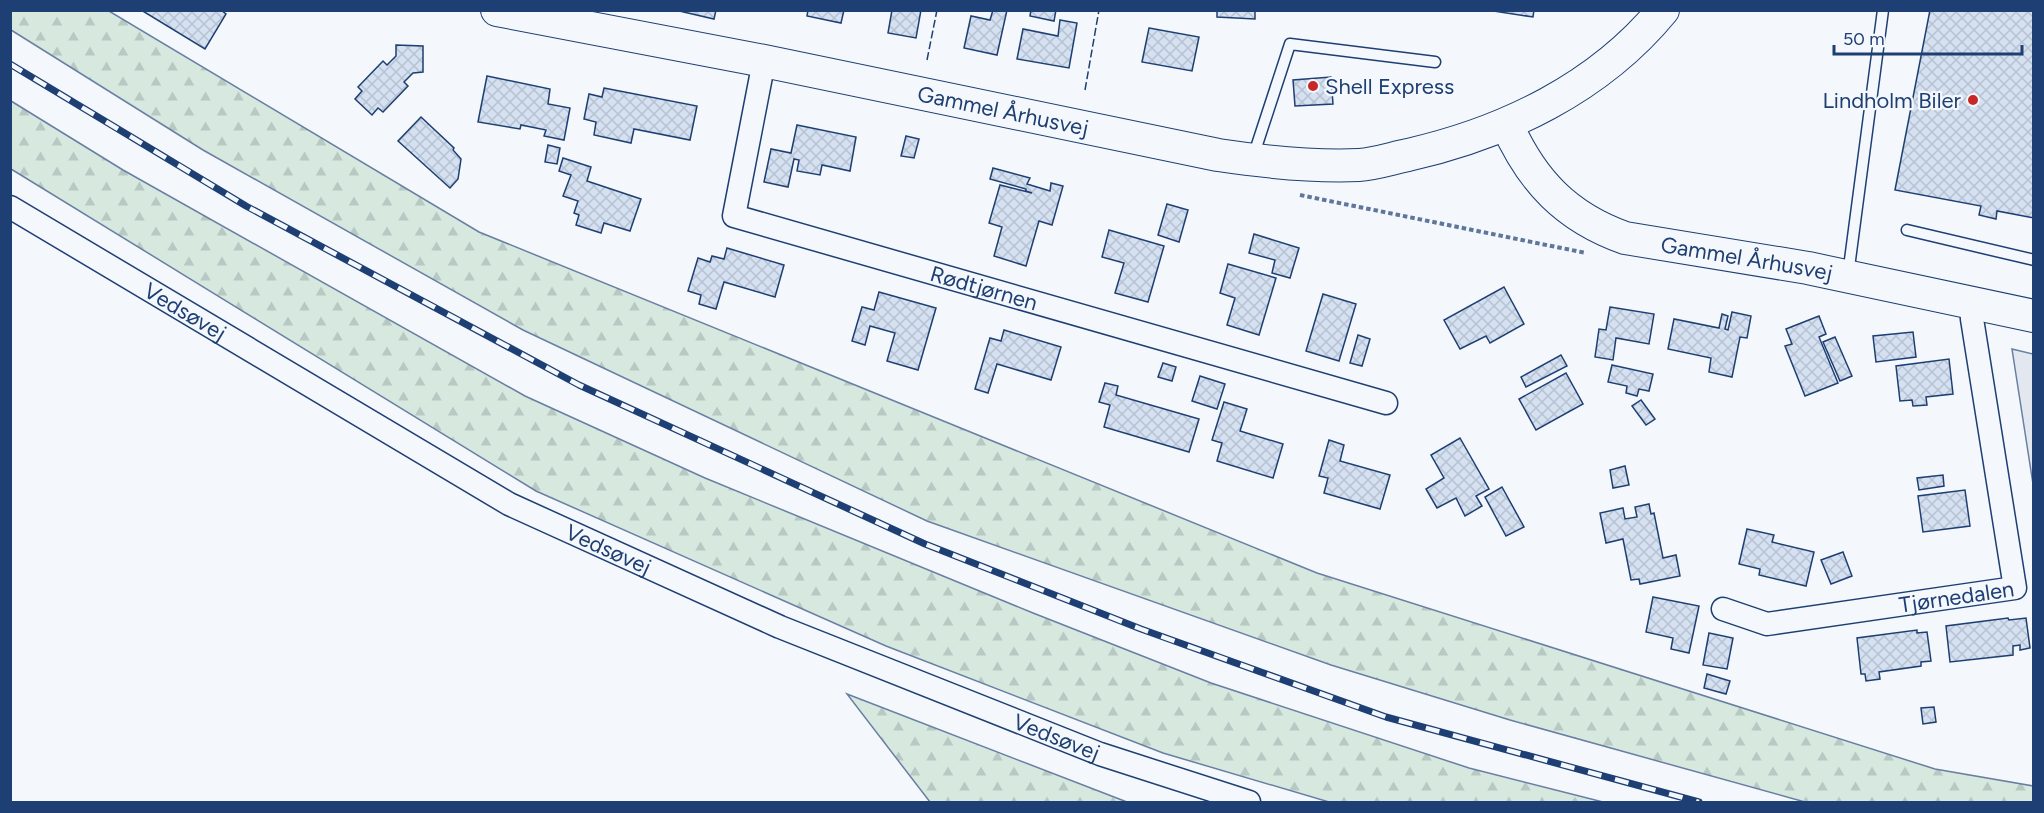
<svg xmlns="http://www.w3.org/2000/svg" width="2044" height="813" viewBox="0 0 2044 813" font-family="Figtree,sans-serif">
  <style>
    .forest { fill: url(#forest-firs); stroke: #687fa3; stroke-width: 1.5 }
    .parking { fill: #e3e8f0; stroke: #687fa3; stroke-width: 1.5 }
    .building { fill: url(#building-cross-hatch); stroke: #1d3f73; stroke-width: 1.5 }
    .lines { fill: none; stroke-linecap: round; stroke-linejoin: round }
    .lane-casing { stroke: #1d3f73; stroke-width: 13 }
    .street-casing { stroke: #1d3f73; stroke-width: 25 }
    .secondary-casing { stroke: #1d3f73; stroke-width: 34 }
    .path { stroke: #5e769c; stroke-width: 4; stroke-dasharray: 4.5 3; stroke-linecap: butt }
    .lane { stroke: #f4f7fb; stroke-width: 10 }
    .street { stroke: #f4f7fb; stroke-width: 22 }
    .secondary { stroke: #f4f7fb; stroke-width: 32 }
    .rail-casing { stroke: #1d3f73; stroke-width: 7 }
    .rail { stroke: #f4f7fb; stroke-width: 4.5; stroke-dasharray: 14; stroke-linecap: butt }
    .fence { stroke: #1d3f73; stroke-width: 1.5; stroke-dasharray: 8 3; stroke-linecap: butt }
    .poi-dot { fill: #c62828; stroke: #f4f7fb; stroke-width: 2 }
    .labels { text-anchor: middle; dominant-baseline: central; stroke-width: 4.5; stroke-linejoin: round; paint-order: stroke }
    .poi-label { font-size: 22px; fill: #1d3f73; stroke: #f4f7fb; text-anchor: start }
    .street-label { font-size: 22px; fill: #1d3f73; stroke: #f4f7fb }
  </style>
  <defs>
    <pattern id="forest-firs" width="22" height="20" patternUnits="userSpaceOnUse" patternTransform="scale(1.5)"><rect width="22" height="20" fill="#d7e8df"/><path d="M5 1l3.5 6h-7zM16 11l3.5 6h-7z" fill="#b8c8c3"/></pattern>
    <pattern id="building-cross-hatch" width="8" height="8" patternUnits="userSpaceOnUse" patternTransform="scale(1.5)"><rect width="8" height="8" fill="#d5e0f0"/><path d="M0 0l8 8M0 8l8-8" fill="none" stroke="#b6c1d1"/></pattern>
  </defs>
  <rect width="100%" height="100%" fill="#f4f7fb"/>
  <g class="forest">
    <polygon points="10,11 109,11 479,232 1317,573 1935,769 2033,786 2033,802 1805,802 1510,720 1331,665 927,521 523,330 203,150 11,30"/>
    <polygon points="11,101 123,170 525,396 705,478 1033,613 1211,683 1469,768 1603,802 1329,802 1163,753 886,646 536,491 11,169"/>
    <polygon points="847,694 1127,802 930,802"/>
  </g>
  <polygon class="parking" points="2012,349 2033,354 2033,484"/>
  <g class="building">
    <polygon points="141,10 221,10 226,14 205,49"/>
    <polygon points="675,10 716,10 714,19"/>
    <polygon points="808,10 844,10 841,23 807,16"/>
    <polygon points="892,10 921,10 916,38 888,33"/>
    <polygon points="993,10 1007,10 997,55 964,48 971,16 990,20"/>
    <polygon points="1031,10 1056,10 1054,21 1030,16"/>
    <polygon points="1217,10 1255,10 1255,19 1217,17"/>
    <polygon points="1487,10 1534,10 1533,17"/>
    <polygon points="1930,10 2034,10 2034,218 1997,211 1996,219 1979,215 1981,206 1895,190"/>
    <polygon points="1060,20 1077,23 1069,68 1017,59 1023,29 1058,36"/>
    <polygon points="1149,28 1199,37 1192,71 1142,62"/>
    <polygon points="396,45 423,46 423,72 413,73 404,82 408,86 383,112 378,108 372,115 355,99 362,91 358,87 383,61 387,65 396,56"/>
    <polygon points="487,76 550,89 548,104 570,108 564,140 544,136 546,130 521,125 520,129 478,122"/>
    <polygon points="1331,77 1333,104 1295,106 1293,80"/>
    <polygon points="604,88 697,106 690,140 634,129 631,143 594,135 596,122 584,119 589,94 602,97"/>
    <polygon points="421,117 454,148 453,150 461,159 458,179 450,188 398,141"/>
    <polygon points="797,125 856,137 850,171 822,165 820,175 797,171 799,160 794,159 788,187 764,182 771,149 791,153"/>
    <polygon points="906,136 919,139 914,158 901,156"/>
    <polygon points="548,145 560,148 557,164 545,162"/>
    <polygon points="563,158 591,167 587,181 641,199 630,231 604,223 601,233 576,225 579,215 574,213 578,201 563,196 571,175 559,171"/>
    <polygon points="993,168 1030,178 1027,184 1050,191 1051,183 1063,186 1052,225 1039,221 1026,266 994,256 1002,227 989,223 1000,185 1032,193 1026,191 1026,189 990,179"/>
    <polygon points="1167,204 1188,210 1179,242 1158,235"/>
    <polygon points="1109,230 1164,246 1148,302 1115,293 1124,263 1102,257"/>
    <polygon points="1254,234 1299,248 1290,278 1272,273 1275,260 1249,253"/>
    <polygon points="727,248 784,265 775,297 724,282 716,309 699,304 701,295 688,291 698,258 710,262 712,256 724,259"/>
    <polygon points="1228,264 1276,278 1259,335 1227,325 1235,298 1220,293"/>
    <polygon points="1504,287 1524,324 1490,343 1486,336 1460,349 1444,320"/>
    <polygon points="879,292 936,308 918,370 887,361 895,333 870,326 865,345 852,341 862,307 874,310"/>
    <polygon points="1323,294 1356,304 1339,361 1306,351"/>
    <polygon points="1610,307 1654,314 1649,344 1616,338 1613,360 1595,357 1599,329 1606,330"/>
    <polygon points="1732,312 1751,316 1747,338 1740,337 1732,377 1709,372 1711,358 1668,349 1674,319 1719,328 1722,314 1728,316 1725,329 1728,330"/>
    <polygon points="1819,316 1826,334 1819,337 1838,383 1805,396 1785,346 1792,344 1786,329"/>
    <polygon points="1004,330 1061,347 1051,380 997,364 988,393 975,389 990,338 1001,341"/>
    <polygon points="1913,332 1916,357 1876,362 1873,336"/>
    <polygon points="1358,335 1370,339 1362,366 1350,363"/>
    <polygon points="1835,337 1852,376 1840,381 1823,342"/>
    <polygon points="1561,355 1567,366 1526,387 1521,377"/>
    <polygon points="1949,359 1953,394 1926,397 1927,405 1913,406 1912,400 1900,401 1896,366"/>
    <polygon points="1163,363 1176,367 1172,381 1158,377"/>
    <polygon points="1612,365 1653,374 1649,391 1639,389 1637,396 1626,393 1627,386 1608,382"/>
    <polygon points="1566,373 1583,404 1536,430 1519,399"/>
    <polygon points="1200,376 1225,384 1217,409 1192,401"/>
    <polygon points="1105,383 1118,386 1116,395 1199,419 1189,452 1104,427 1110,405 1099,402"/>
    <polygon points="1641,400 1655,419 1646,425 1632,406"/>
    <polygon points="1224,402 1247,409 1240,431 1283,444 1273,478 1217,461 1222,443 1212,440"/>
    <polygon points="1460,438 1489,489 1476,496 1482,506 1465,516 1456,498 1437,508 1426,489 1444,478 1431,455"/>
    <polygon points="1329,440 1344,445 1340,461 1390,475 1380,509 1324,493 1328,478 1319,476"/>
    <polygon points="1625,466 1629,485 1613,488 1610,470"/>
    <polygon points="1943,475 1944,486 1919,490 1917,478"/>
    <polygon points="1502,487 1524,527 1506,536 1485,497"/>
    <polygon points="1965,490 1970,526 1923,532 1918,496"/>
    <polygon points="1649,504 1651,514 1654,513 1663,558 1676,555 1680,576 1640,584 1639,579 1631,580 1623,539 1606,543 1600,513 1623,508 1625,519 1637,517 1635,507"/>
    <polygon points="1747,529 1774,535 1772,542 1814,552 1806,586 1759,575 1760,569 1739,564"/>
    <polygon points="1843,552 1852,576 1831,584 1821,560"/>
    <polygon points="1653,597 1699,606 1689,653 1671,649 1673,638 1646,632"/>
    <polygon points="2008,618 2009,620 2026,618 2030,648 2020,650 2020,645 2013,646 2013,655 1950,662 1946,626"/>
    <polygon points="1917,630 1917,633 1927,632 1931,661 1921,662 1921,666 1879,672 1880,679 1866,681 1865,674 1861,674 1857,638"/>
    <polygon points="1709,633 1733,638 1727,669 1703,665"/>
    <polygon points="1707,674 1730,681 1726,694 1704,688"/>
    <polygon points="1934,707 1936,722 1923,724 1921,708"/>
  </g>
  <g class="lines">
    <g class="lane-casing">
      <g id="lane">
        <polyline points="1253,157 1290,44 1435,62"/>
        <polyline points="1907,230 2034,260"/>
        <polyline points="1848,275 1883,10"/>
      </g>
    </g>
    <g class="street-casing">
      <g id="street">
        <path id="s1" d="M764,61l-30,155 652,187"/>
        <path id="s2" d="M10,207l499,297 271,123 320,127 149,48"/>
        <path id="s3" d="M1723,609l44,15 248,-36 -43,-269 -1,-16"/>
      </g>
    </g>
    <g class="secondary-casing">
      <g id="secondary">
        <path id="s4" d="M497,10l267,51 454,94c47,7 94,12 141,10 16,-1 34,-7 49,-10 97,-22 191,-67 255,-145"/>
        <path id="s5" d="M1507,125c25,56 59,92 118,113l183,30 226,48"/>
      </g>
    </g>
    <polyline class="path" points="1300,195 1586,253"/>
    <use href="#lane" class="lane"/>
    <use href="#street" class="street"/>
    <use href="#secondary" class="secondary"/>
    <g class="rail-casing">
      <polyline id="rail" points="10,64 246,206 579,385 925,544 1141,629 1386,717 1699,802"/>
    </g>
    <use href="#rail" class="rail"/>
    <g class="fence">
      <polyline points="927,60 937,10"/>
      <polyline points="1085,90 1099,10"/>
    </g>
  </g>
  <g class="poi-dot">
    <circle cx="1313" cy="86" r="6"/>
    <circle cx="1973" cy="100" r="6"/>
  </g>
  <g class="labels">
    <g class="poi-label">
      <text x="1325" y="86">Shell Express</text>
      <text x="1961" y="100" text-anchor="end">Lindholm Biler</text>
    </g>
    <g class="street-label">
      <text stroke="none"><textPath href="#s4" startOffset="516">Gammel Århusvej</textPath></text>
      <text stroke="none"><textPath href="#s5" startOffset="292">Gammel Århusvej</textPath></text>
      <text stroke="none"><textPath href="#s1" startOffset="418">Rødtjørnen</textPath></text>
      <text stroke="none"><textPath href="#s2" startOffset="204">Vedsøvej</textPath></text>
      <text stroke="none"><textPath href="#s2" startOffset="690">Vedsøvej</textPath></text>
      <text stroke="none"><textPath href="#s3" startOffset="238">Tjørnedalen</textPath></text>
      <text stroke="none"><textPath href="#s2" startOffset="1176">Vedsøvej</textPath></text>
    </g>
  </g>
  <rect width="2044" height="813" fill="none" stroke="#1d3f73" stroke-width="24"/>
  <path d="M1834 45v9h188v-9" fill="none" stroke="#1d3f73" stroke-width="3"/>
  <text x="1843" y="45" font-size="18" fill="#1d3f73" stroke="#f4f7fb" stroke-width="4.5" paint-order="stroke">50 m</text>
</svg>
